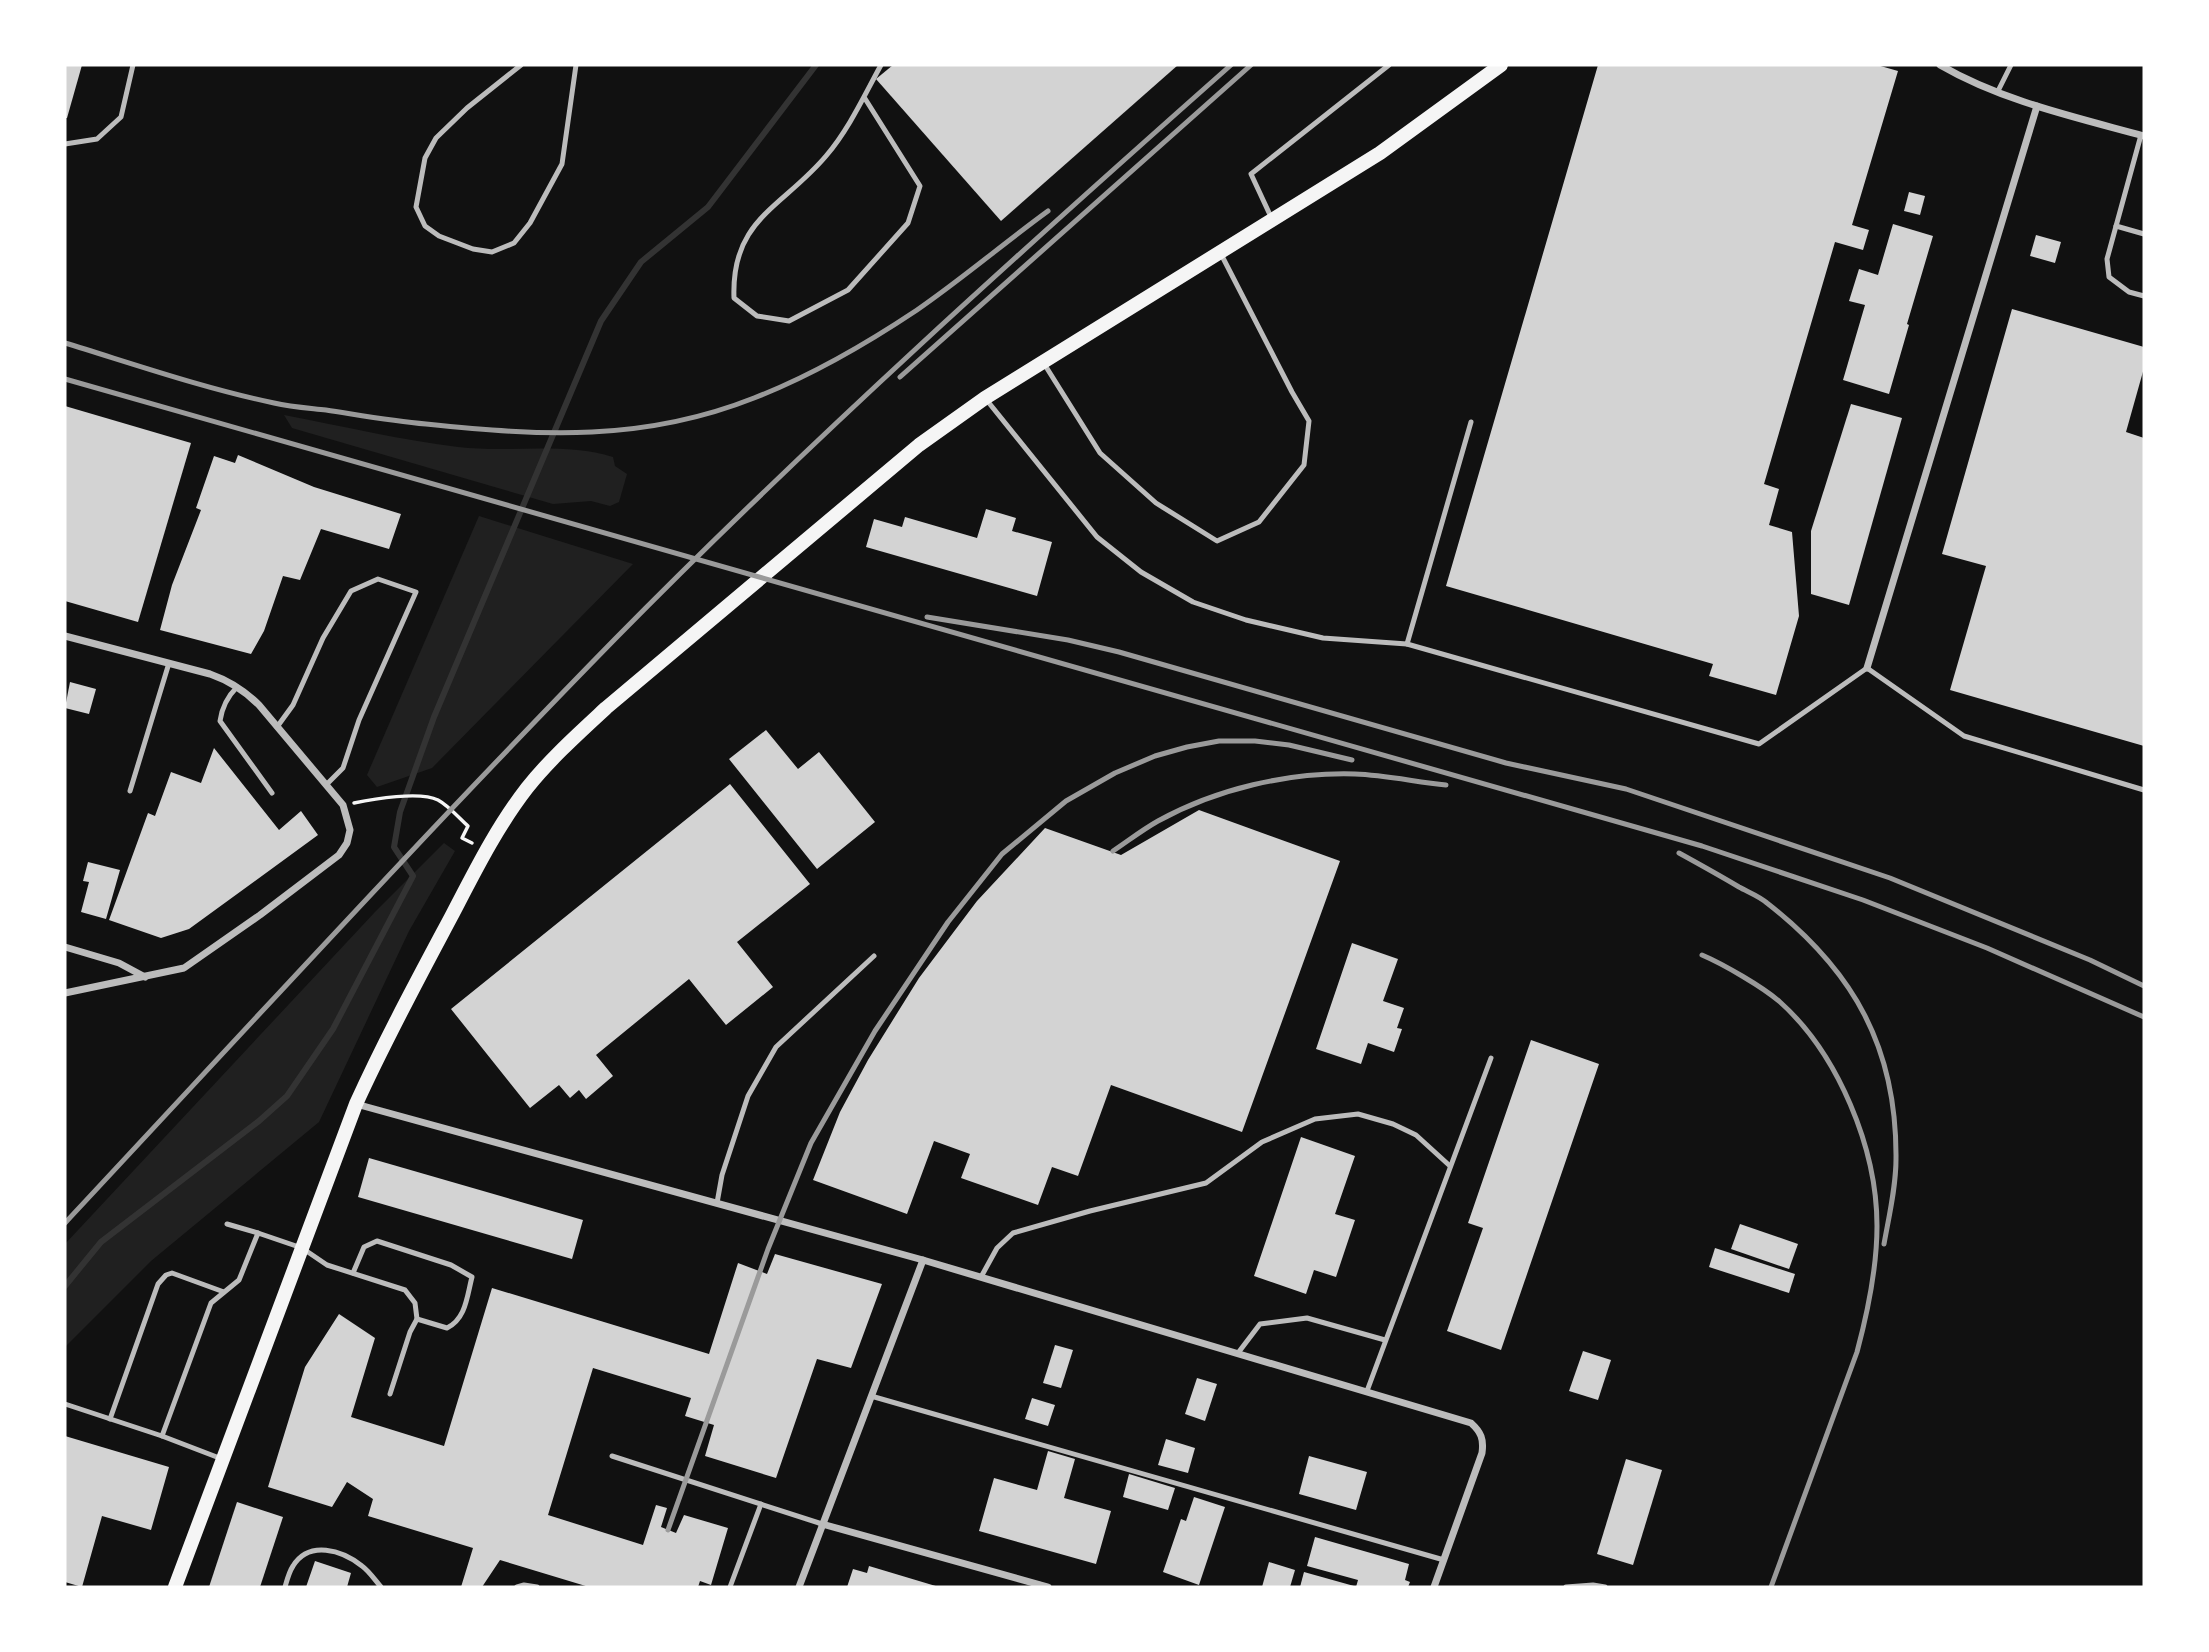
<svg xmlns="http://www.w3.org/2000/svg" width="2209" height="1652" viewBox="0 0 2209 1652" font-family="'Alegreya Sans',sans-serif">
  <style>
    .green { fill: #202020 }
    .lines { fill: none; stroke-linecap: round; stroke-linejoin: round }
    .stream { stroke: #333; stroke-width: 6 }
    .building { fill: #d3d3d3 }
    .path { stroke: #f5f5f5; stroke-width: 3.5 }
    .service { stroke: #bcbcbc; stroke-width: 5 }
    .minor { stroke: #bcbcbc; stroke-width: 7 }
    .secondary { stroke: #f5f5f5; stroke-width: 14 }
    .rail { stroke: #9a9a9a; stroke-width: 5 }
  </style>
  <rect width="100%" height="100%" fill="#111"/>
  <g class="green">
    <path d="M284,415c58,11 116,25 174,32 51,6 106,-5 155,10l2,9 12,8 -8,28 -9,4 -19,-5 -38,3 -261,-76z"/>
    <polygon points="479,516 633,564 432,768 377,787 367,775"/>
    <polygon points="444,843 455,851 409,931 319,1122 151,1261 65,1347 65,1244 375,912"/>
  </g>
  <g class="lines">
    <polyline class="stream" points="65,1286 101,1242 259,1121 287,1096 333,1029 413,876 394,847 400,812 434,717 601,321 641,262 708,207 816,65"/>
  </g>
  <g class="building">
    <polygon points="65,65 82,65 67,118 65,118"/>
    <polygon points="893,65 1178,65 1001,221 876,79"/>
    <polygon points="1598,65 1877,65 1898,71 1852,225 1869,230 1863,250 1835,242 1764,484 1779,489 1769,525 1792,532 1799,616 1776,695 1709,676 1713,664 1446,586"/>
    <polygon points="1909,192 1925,196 1920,215 1904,211"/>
    <polygon points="1893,224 1933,236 1907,324 1909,325 1889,394 1843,380 1865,305 1849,301 1859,269 1878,275"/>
    <polygon points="2036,235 2061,242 2055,263 2030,256"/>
    <polygon points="2012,309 2144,347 2144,368 2126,432 2144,438 2144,746 1950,690 1986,566 1942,554"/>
    <polygon points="1851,404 1902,418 1849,605 1811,594 1811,531"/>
    <polygon points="65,406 191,443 138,622 65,601"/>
    <polygon points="238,455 314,487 401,514 389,549 321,529 300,580 283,576 264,631 251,654 160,630 172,585 201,510 196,508 214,456 235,463"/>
    <polygon points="986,509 1016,518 1012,531 1052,542 1037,596 866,547 874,519 902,527 905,517 977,538"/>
    <polygon points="70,682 96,689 89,714 65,708"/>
    <polygon points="766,730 798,769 819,752 875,822 817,869 729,759"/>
    <polygon points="214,748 279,830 301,811 318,835 189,929 161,938 109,920 148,813 155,816 171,772 201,783"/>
    <polygon points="730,784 810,884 737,942 773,987 726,1025 689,979 596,1055 613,1076 586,1099 579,1090 570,1098 559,1085 530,1108 451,1009"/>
    <polygon points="1199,810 1340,861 1242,1132 1111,1085 1078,1176 1052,1167 1038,1205 961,1178 970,1154 934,1141 907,1214 813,1180 840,1112 868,1060 919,978 977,901 1045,828 1121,855"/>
    <polygon points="88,862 120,870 106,919 81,912 89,882 83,881"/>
    <polygon points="1352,943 1398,959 1383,1001 1404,1008 1397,1028 1402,1029 1394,1052 1368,1043 1361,1064 1316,1049"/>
    <polygon points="1531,1040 1599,1064 1501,1350 1447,1331 1483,1228 1468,1223"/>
    <polygon points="1301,1137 1355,1156 1335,1214 1355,1220 1336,1277 1314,1270 1306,1294 1254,1276"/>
    <polygon points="369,1158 583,1220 572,1259 358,1197"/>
    <polygon points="1740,1224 1798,1244 1789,1269 1731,1249"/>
    <polygon points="1715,1248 1795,1274 1789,1293 1709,1267"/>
    <polygon points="775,1254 882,1284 851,1368 817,1359 776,1478 705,1456 714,1425 685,1416 691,1398 593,1368 548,1515 643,1545 656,1505 667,1508 661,1527 676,1533 684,1515 728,1528 711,1585 700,1581 698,1587 589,1587 500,1560 482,1587 461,1587 473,1548 368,1516 373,1499 347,1482 332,1507 268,1487 305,1367 339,1314 375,1338 351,1417 444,1446 492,1288 709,1354 738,1263 767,1274"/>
    <polygon points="1055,1345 1073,1350 1061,1388 1043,1383"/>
    <polygon points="1583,1351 1611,1360 1598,1400 1569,1391"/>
    <polygon points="1197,1378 1217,1384 1205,1421 1185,1414"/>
    <polygon points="1032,1398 1055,1405 1048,1426 1025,1419"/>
    <polygon points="65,1436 169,1467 151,1530 102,1516 82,1587 65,1582"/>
    <polygon points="1166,1439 1195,1448 1188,1473 1158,1465"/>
    <polygon points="1048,1451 1075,1459 1064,1498 1111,1511 1096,1564 979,1531 994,1478 1037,1490"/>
    <polygon points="1309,1456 1367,1472 1356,1510 1299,1494"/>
    <polygon points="1626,1459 1662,1470 1633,1565 1597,1554"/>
    <polygon points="1129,1474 1175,1488 1168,1510 1123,1497"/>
    <polygon points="1194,1497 1225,1507 1199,1585 1163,1572 1181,1519 1186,1521"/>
    <polygon points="237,1502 283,1517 260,1587 209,1587"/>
    <polygon points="1315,1537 1409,1564 1405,1580 1410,1582 1408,1587 1356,1587 1358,1580 1307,1566"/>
    <polygon points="315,1561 351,1573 347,1587 306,1587"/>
    <polygon points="1269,1562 1295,1570 1290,1587 1262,1587"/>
    <polygon points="869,1566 939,1587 847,1587 853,1569 867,1573"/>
    <polygon points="1304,1572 1354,1586 1354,1587 1300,1587"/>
  </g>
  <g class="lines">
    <path class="path" d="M354,803c19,-4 66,-12 84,-3 11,6 21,18 30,26l-6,12 10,5"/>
    <g class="service">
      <polyline points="521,65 467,108 436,138 425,158 416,207 425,226 439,236 473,249 492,252 514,243 530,223 562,164 576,65"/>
      <polyline points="1998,91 2011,65"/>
      <path d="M864,97l56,89 -12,37 -60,67 -59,31 -32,-5 -23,-18c-3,-79 48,-90 92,-142 23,-27 38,-60 55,-91"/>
      <polyline points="2141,135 2107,259 2109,277 2129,292 2144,296"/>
      <polyline points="65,144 97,139 121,117 133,65"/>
      <polyline points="1271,217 1251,174 1389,65"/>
      <polyline points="2116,226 2144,234"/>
      <polyline points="1043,362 1100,453 1156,503 1217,541 1259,522 1304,465 1309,421 1292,392 1221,254"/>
      <polyline points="985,398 1097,537 1141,572 1193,602 1246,620 1323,638 1407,644 1759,744 1867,668 1964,736 2144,790"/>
      <polyline points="1407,644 1471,422"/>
      <path d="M237,687c-10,10 -15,20 -17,34l52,72"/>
      <polyline points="277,727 293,705 323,638 351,591 378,579 416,592 359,720 343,768 326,785"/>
      <polyline points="130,791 169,663"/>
      <polyline points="717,1203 722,1175 748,1096 776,1047 874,956"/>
      <polyline points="227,1224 258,1233"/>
      <path d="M353,1273l11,-26 13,-6 74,24 21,12c-5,19 -6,42 -25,51l-30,-9"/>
      <polyline points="981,1277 997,1248 1013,1233 1090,1211 1206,1183 1262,1142 1315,1119 1358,1114 1393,1124 1416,1135 1450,1166"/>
      <polyline points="1238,1353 1260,1324 1307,1318 1385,1340"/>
      <polyline points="1367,1391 1491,1058"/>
      <polyline points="871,1396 1444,1560"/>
      <polyline points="65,1404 162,1436 211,1303 239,1280 258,1233 302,1248 327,1265 405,1290 415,1303 417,1319 410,1332 390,1394"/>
      <polyline points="110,1419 158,1284 166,1275 172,1273 224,1292"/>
      <polyline points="162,1436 222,1459"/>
      <polyline points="612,1456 822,1524"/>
      <path d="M285,1587c2,-7 4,-15 8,-21 16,-26 49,-16 69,0 7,5 13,14 19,21"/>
      <polyline points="517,1587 524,1585 537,1587"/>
      <polyline points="730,1587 761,1504"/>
      <polyline points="1566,1587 1593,1585 1605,1587"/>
    </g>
    <g class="minor">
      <path d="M1940,65c62,36 135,52 204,71"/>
      <path d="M65,636l145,38c20,7 34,16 49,31l84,100 7,25 -3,13 -8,12 -79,60 -76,53 -119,25"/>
      <polyline points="1867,668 2037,106"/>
      <polyline points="65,947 119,963 145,977"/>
      <path d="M356,1104l567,156 548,163c10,9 13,16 11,30l-48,134"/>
      <polyline points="822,1524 1048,1587"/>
      <polyline points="799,1587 923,1260"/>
    </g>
    <path class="secondary" d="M175,1587l181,-483c29,-64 62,-125 95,-187 23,-44 45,-89 76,-129 23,-29 52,-55 79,-80l313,-263 66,-47 395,-245 121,-88"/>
    <g class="rail">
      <path d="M65,343c69,21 138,45 209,60 17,4 34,5 52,7 33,5 66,11 100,14 116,12 217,18 328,-26 57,-22 112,-54 163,-88 45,-31 87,-67 131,-99"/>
      <polyline points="900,377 1251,65"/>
      <polyline points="65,379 1702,846 1863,900 1987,948 2144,1017"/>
      <polyline points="927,617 1068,640 1119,652 1506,763 1626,789 1890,878 2090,960 2144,986"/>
      <path d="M1113,851c15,-10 29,-21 45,-30 58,-32 130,-49 197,-47 30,1 61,8 91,11"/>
      <path d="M1679,853c20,11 40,22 60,34 9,5 20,9 28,16 87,68 130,145 129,256 0,28 -7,57 -12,85"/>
      <path d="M1702,955c21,9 61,32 78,47 58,52 97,146 97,224 0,43 -9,85 -20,126l-86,235"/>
      <path d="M65,1223c182,-195 363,-393 550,-584 197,-200 406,-388 616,-574"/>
      <polyline points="668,1530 768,1249 811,1143 875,1031 948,922 1002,854 1066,801 1115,773 1155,756 1187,747 1219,741 1255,741 1289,745 1352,760"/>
    </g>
  </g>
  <rect width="2209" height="1652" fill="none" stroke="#ffffff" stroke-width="133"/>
</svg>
